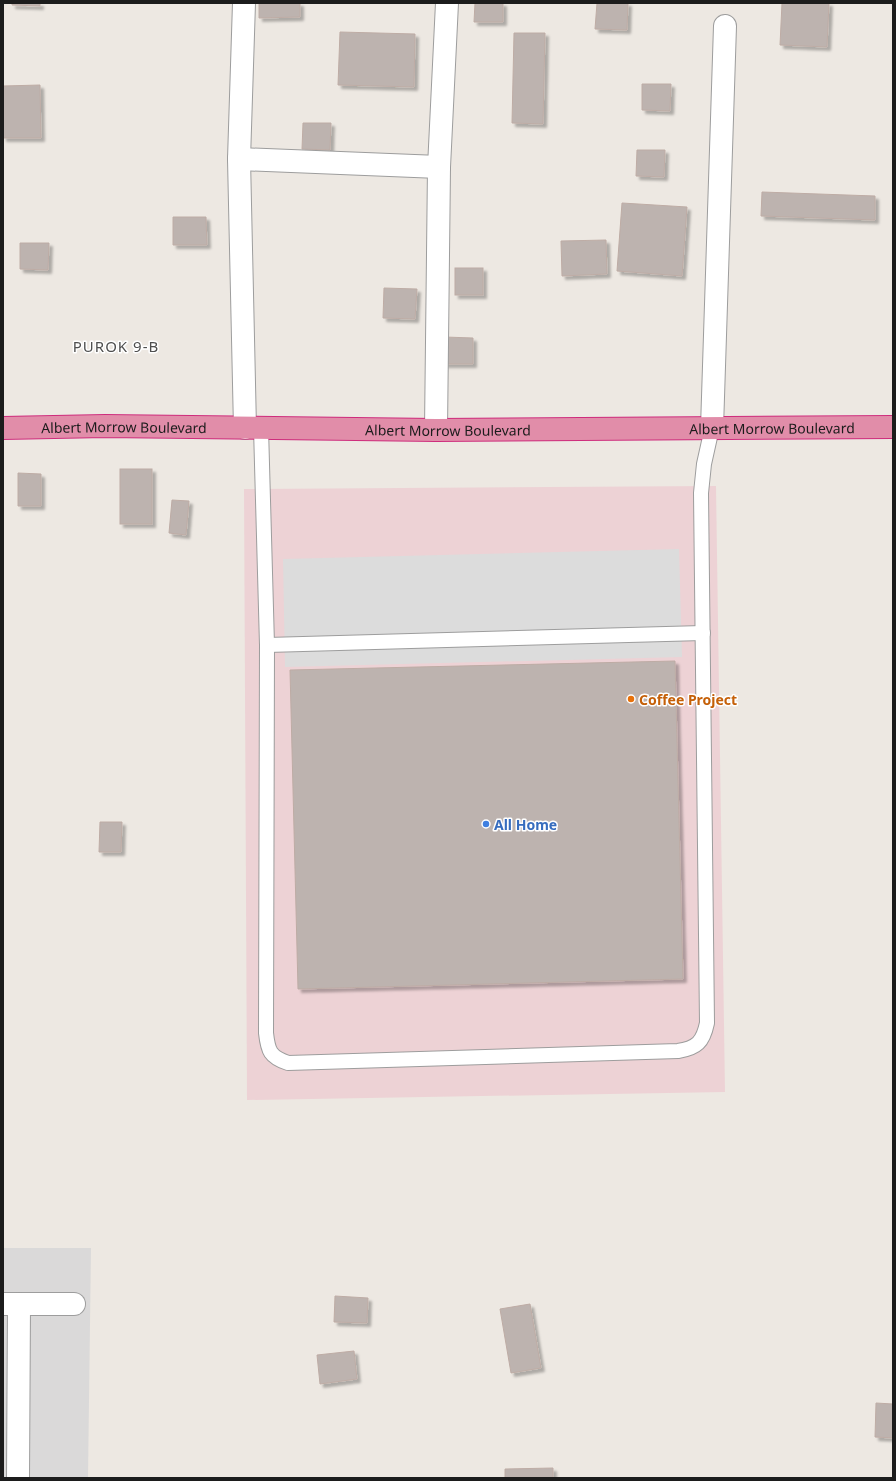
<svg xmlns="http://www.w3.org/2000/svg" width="896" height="1481" viewBox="0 0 896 1481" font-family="'Noto Sans',sans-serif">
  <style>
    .residential { fill: #dad9d9 }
    .commercial { fill: #edd2d5 }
    .parking { fill: #dcdcdc }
    .building { fill: #bdb3af; stroke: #beaca5; filter: url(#shadow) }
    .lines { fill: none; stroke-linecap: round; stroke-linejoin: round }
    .lane-casing { stroke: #9d9d9d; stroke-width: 16 }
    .street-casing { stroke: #9d9d9d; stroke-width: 24 }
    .highway-casing { stroke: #ce2c7c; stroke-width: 24 }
    .lane { stroke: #fff; stroke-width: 14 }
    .street { stroke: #fff; stroke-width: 22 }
    .highway { stroke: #e18da9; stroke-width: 22 }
    .food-dot { fill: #e8710a; stroke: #fff; stroke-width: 1.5 }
    .shop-dot { fill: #3f7fe0; stroke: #fff; stroke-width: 1.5 }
    .labels { text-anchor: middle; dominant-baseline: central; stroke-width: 3; stroke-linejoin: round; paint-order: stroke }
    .street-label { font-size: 14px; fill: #1c1c1c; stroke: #fff }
    .food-label { font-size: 14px; font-weight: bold; fill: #c56008; stroke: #fff; text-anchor: start }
    .shop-label { font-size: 14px; font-weight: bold; fill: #366cbe; stroke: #fff; text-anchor: start }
    .neighbourhood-label { font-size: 15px; letter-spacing: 1px; fill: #4f4f4f; stroke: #fff }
  </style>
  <defs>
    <filter id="shadow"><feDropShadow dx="3.5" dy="3.5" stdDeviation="1" flood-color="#0004"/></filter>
  </defs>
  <rect width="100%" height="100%" fill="#ede8e2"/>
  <polygon class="residential" points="3,1248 91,1248 88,1478 3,1478"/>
  <polygon class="commercial" points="716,486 725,1092 247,1100 244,489"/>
  <polygon class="parking" points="679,549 682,657 285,667 283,559"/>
  <g class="building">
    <polygon points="12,3 40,3 40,6 12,5"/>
    <polygon points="259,3 300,3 300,17 259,18"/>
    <polygon points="475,3 503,3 503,22 474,22"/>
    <polygon points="597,3 628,3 627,30 595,29"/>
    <polygon points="782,3 829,3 827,47 780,45"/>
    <polygon points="340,32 415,34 414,87 338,85"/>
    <polygon points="514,33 545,33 543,124 512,123"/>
    <polygon points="642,84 671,84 670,111 642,110"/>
    <polygon points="40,85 41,138 3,138 3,86"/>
    <polygon points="303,123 331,123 330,150 302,149"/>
    <polygon points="637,150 665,150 664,177 636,176"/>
    <polygon points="762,192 875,196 875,220 761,216"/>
    <polygon points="622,203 687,207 682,276 617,271"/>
    <polygon points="173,217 206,217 207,245 173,245"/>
    <polygon points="606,240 607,274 562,276 561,241"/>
    <polygon points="20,243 49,243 48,270 20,269"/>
    <rect x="455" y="268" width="28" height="27"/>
    <polygon points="384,288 417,289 415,319 383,318"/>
    <polygon points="445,337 473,338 473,364 444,364"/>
    <rect x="120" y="469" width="32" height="55"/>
    <polygon points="18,473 41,474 41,506 18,506"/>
    <polygon points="172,500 189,501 186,535 169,533"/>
    <polygon points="675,661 683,979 298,989 290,670"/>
    <polygon points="100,822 122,822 121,852 99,852"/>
    <polygon points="335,1296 368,1298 367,1323 334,1322"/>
    <polygon points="530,1304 541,1368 511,1373 500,1309"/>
    <polygon points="354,1351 357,1379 320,1384 317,1355"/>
    <polygon points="876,1403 893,1404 893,1438 875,1437"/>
    <polygon points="553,1468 553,1478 505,1478 505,1469"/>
  </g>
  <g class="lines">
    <g class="lane-casing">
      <g id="lane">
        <path d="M261,428l6,217 -1,388c2,18 4,24 22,30l390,-12c19,-3 25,-9 29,-28l-6,-530 3,-29 8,-36"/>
        <polyline points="267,645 703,633"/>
      </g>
    </g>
    <g class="street-casing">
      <g id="street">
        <polyline points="244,3 239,159 245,428"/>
        <polyline points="239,159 439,167"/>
        <polyline points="712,428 725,26"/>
        <polyline points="436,430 439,167 447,3"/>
        <polyline points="3,1304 74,1304"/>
        <polyline points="18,1478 19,1304"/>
      </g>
    </g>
    <g class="highway-casing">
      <g id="highway">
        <path id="s1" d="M3,428l102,-2 331,4 457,-3"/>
      </g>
    </g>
    <use href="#lane" class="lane"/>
    <use href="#street" class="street"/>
    <use href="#highway" class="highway"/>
  </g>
  <circle class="food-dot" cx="631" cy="699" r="4"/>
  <circle class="shop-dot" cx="486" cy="824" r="4"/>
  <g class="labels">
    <g class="street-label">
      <text stroke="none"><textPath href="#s1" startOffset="121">Albert Morrow Boulevard</textPath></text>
      <text stroke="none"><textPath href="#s1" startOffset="769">Albert Morrow Boulevard</textPath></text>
      <text stroke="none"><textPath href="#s1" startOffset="445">Albert Morrow Boulevard</textPath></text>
    </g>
    <g class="food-label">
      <text x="639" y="699">Coffee Project</text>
    </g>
    <g class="shop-label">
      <text x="494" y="824">All Home</text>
    </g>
    <g class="neighbourhood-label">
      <text x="116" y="346">PUROK 9-B</text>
    </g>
  </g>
  <rect width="896" height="1481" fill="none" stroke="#1c1c1c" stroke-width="8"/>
</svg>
